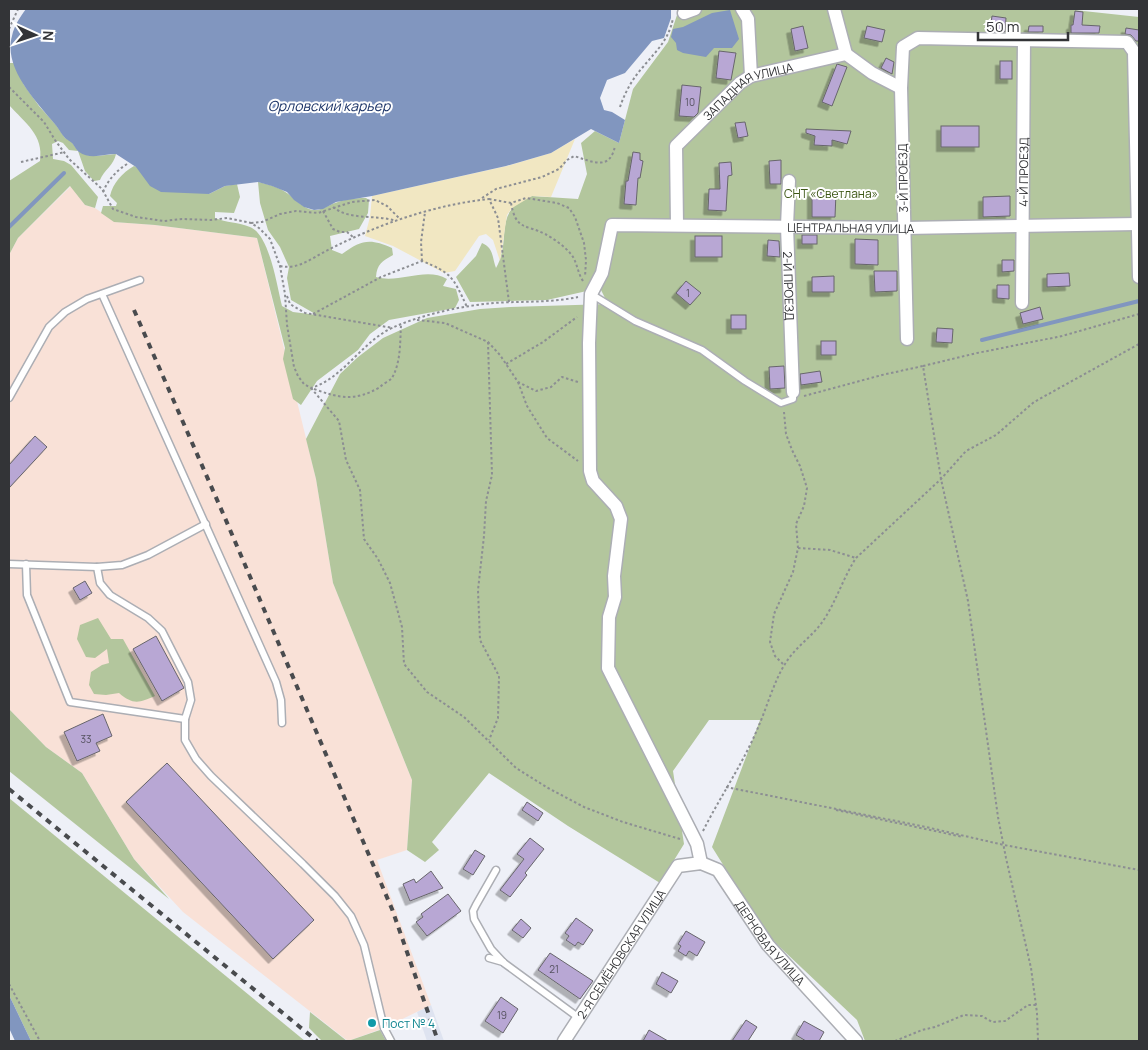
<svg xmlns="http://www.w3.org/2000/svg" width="1148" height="1050" viewBox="0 0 1148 1050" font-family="Manrope,sans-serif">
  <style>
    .built { fill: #dee3f0 }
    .industrial { fill: #f9e1d7 }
    .green { fill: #b3c69d }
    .sand { fill: #f1e7c2 }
    .water { fill: #8196bf }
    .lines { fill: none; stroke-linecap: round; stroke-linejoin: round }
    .stream { stroke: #8196bf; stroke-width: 4 }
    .building { fill: #b8a7d4; stroke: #67656b; filter: url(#shadow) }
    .service-casing { stroke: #acaeb4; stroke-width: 9 }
    .minor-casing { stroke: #acaeb4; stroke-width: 15 }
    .path { stroke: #8c8e93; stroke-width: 2; stroke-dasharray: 2.5 2.5; stroke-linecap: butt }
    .service { stroke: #fff; stroke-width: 6 }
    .minor { stroke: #fff; stroke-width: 12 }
    .rail { stroke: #494b4e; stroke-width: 4; stroke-dasharray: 6 6; stroke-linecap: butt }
    .culture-dot { fill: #0f9aa8; stroke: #fff; stroke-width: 2 }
    .labels { text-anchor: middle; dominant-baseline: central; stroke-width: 4; stroke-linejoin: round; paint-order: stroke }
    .number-label { font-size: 10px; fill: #54515e }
    .street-label { font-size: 12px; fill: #333437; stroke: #fff }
    .park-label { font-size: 12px; fill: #3d5716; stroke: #fff }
    .culture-label { font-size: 12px; fill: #0d838f; stroke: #fff; text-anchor: start }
    .water-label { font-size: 14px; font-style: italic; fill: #1a3266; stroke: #fff }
  </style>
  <defs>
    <filter id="shadow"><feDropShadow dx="-4.5" dy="4.5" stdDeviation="0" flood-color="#0004"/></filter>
  </defs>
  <rect width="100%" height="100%" fill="#eef0f7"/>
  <polygon class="built" points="431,1005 444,1041 427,1041 417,1012"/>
  <polygon class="industrial" points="71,186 85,205 95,208 115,222 155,225 257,238 316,479 333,583 412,780 407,850 377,860 431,1005 384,1028 348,1041 183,912 134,859 82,773 46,747 9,709 9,255 18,238"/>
  <g class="green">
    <path d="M679,9h386l74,8v1024h-274l-8,-21 -90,-85 -55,-88 48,-127h-51l-36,51 11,73 -24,39 -92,-57 -79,-53 -57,69 7,8 -14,12 -18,-12 5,-70 -79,-197 -17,-104 -10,-40 34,-65 18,-17 25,-19 44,-20 53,-9 30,-2 98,-3 -8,-16 -53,12 -77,2 -14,-25 20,-21 6,-13c12,5 10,15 14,25 17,-30 -5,-57 36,-72l46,3 9,-25 -6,-31 14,-12 24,12 14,-54 35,-47z"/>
    <path d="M9,63h5l10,22 15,21 17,19 9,13 6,3 7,10 9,4 9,1 20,-2c-2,11 -12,16 -16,26l-6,1 -9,-10 -7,-20 -9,-1 -6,-7 -5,-2 -6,3 1,15 11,2 7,4 27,32 -3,11 -10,-3 -15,-19 -52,52 -9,17v-74l31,-20c4,-26 -15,-38 -31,-56z"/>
    <path d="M134,166l75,28 16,-8 12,-2 3,13 -6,16 -19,-1v6c11,5 24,4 35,9 20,8 27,60 32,79l11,6 24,3 -26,-15 -4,-22 2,-11 -9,-20 -12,-17 -8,-27 -2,-21c9,2 21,5 29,11 8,6 15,15 26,17 8,1 15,-5 22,-7 10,-4 20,-5 31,-5l3,2 -1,13 -9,16 -29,7 2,14 10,4c19,-14 28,-16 50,-6l1,7c-11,6 -16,9 -17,22 23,7 50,-11 71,2l-4,7 13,3 3,11 -4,8 -66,12 -19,14 -12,16 -41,31 -16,24 -8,-6 -10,-40 2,-11 -28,-110 -102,-13 -41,-3 -13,-9 2,-7h13l1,-3 -7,-7c3,-13 12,-23 24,-30z"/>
    <path d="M98,618l13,21h12l32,57c-16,7 -22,9 -36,-3l-13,2 -12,-1 -5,-9 2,-13 11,-7 7,-2 -2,-14 -12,9 -9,-1 -9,-18 3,-14z"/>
    <polygon points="9,709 46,747 82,773 134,859 169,899 9,771"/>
    <polygon points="9,798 305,1041 31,1041 9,995"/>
    <polygon points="310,1012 347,1041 322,1041 309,1028"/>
    <polygon points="380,1030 386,1041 348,1041"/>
  </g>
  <polygon class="sand" points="575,139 551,197 532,196 512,208 507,215 500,261 493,240 486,234 479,236 455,271 444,273 393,246 365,236 370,217 372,196 507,166 551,153"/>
  <g class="water">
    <path d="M26,9h645v9l-7,20 -12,3 -27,32 -18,7 -7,18 4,12 8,2 13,8 -6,23 -28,-14 -40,24 -45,13 -134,30 -36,6 -13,7 -9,1 -10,-3 -10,-7 -7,-8 -15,-6 -14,-4 -33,4 -16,8 -48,-2 -11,-6 -14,-19 -20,-13c-12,0 -26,6 -37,-2 -3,-2 -5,-7 -7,-9 -2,-2 -5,-3 -7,-5 -4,-4 -7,-11 -11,-15 -18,-22 -51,-55 -42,-87 2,-10 8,-19 14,-27z"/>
    <polygon points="730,10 739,39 732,48 714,48 706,57 683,53 677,50 676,43 671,37 673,29 683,27 712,13"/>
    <polygon points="9,995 31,1041 15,1041 9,1028"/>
  </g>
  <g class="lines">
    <g class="stream">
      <polyline points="9,227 64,173"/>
      <polyline points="982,340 1139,301"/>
    </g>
  </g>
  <g class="building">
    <polygon points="1075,11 1083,12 1082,25 1100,26 1099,33 1071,33 1071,25 1073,25"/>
    <polygon points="992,16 1006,18 1005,32 990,31"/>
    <polygon points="803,26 808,48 795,51 791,29"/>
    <polygon points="867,26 885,30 882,42 864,38"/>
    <polygon points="1029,26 1043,26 1043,32 1028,32"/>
    <polygon points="1126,28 1139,30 1139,41 1136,41 1131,35 1125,34"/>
    <polygon points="719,51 736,53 731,80 716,78"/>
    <polygon points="886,58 894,62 892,74 881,68"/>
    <rect x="1000" y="61" width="12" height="18"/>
    <polygon points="837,64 847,67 832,106 822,102"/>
    <polygon points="682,85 701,87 698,113 694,117 679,116"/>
    <polygon points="745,122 748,136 738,138 735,123"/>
    <rect x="941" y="126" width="38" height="21"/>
    <polygon points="806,129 851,131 847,144 832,140 832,146 814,145 815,136 806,133"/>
    <polygon points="633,152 640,153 640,160 643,161 640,178 638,178 636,205 624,204 626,181 628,181"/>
    <polygon points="781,160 781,184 770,184 769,161"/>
    <polygon points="731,162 732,175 728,176 726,211 708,210 709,189 720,189 719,163"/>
    <polygon points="812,192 836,193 835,217 812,217"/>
    <polygon points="1010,196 1010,216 983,217 983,197"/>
    <rect x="802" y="235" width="15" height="9"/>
    <rect x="695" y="236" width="27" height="21"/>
    <polygon points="855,239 878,240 878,265 855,264"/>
    <polygon points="768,240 779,241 780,257 767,256"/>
    <polygon points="1002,260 1014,260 1014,271 1002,272"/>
    <polygon points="874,271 897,271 897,291 875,292"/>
    <polygon points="1069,273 1070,286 1047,287 1047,274"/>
    <polygon points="834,276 834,292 812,292 812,277"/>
    <polygon points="686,281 701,293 690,305 676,293"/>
    <polygon points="997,285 1009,285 1009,299 997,298"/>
    <polygon points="1040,307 1043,319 1023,324 1020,313"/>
    <rect x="731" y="315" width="15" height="14"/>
    <polygon points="937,328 953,329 952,343 936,342"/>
    <rect x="821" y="341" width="15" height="14"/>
    <polygon points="784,366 785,388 770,389 769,367"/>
    <polygon points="820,371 822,382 801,385 800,374"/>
    <polygon points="35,436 47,447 9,488 9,465"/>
    <polygon points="85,581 92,593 80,600 73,588"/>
    <polygon points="156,636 184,688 162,701 133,649"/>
    <polygon points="103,714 112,736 96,743 100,751 77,761 64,732"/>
    <polygon points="167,763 314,920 273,959 126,802"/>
    <polygon points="527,802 543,813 538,821 522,810"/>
    <polygon points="530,838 544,849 525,873 527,875 510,897 500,890 524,859 517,854"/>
    <polygon points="475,850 485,856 473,875 463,869"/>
    <polygon points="431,871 443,888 410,901 403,884 414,879 416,883"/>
    <polygon points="448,894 461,911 427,936 416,922 423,917 421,914"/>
    <polygon points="576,918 593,930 583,945 578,942 575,946 566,940 569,936 565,933"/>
    <polygon points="521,919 531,928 523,938 512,930"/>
    <polygon points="686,931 705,942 697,956 689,951 686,956 678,951 681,946 678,944"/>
    <polygon points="550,953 593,981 580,999 538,970"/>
    <polygon points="662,972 678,981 671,993 656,984"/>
    <polygon points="501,997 518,1009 503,1033 485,1021"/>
    <polygon points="746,1020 757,1027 748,1041 732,1041"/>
    <polygon points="804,1021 824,1032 819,1041 806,1041 796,1035"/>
    <polygon points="649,1030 668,1041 643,1041"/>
  </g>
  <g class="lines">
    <g class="service-casing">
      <g id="service">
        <polyline points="102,294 276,682 281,700 282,723"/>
        <polyline points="591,294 635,321 702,350 745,381 781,403 793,399 793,392"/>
        <polyline points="9,398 49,327 65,312 87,299 140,280"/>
        <polyline points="9,564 97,567 122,565 148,555 206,524"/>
        <polyline points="26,564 27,595 70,702 185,719"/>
        <polyline points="97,567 100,583 110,595 148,618 162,631 188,682 191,700 185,719 185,740 196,759 211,776 303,864 335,896 351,916 364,945 384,1028 391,1041"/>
        <polyline points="496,870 476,905 473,911 474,919 491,949 504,963 579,1018"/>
        <polyline points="489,958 503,962"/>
      </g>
    </g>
    <g class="minor-casing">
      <g id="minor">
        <polyline points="742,9 748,19 751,76"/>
        <polyline points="834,9 846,54"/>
        <polyline points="684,13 695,9"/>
        <path id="s1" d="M789,181l-2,45 6,166"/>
        <path id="s2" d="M677,225l-1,-79 64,-63 11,-7 95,-22 26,19 29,15"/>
        <path id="s3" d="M1022,303l2,-263"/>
        <polyline points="907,339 901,88 903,47 918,38 1127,42 1134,52 1139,277"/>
        <path id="s4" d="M701,863l-4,-19 -89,-176 1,-51 6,-20 -1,-21 7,-57 -5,-13 -23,-25 -3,-10 -1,-128 2,-49 11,-21 10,-48 293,3 232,-4"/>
        <path id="s5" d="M564,1041l114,-175 23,-3 17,7 50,75 88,96"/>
      </g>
    </g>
    <g class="path">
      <polyline points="9,29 18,9"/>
      <path d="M9,87l35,35 11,18 14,19 33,30 11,20 23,8 28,4 18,-2 29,1 16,-2 24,5 8,5 11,11 10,27 5,28 2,31 7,42 4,9 6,8 7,4c33,-10 51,-47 83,-61 30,-13 67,-21 100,-24 28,-2 56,0 84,-6"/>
      <path d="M620,107c5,-15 13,-29 23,-40 13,-16 26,-27 30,-49"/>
      <polyline points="21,162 65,152"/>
      <path d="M103,192c5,-12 13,-21 24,-28"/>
      <path d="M482,198l14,-9 46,-12 17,-8 8,-9 7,-4c19,6 36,15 41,-10"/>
      <polyline points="489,199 511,203 526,198 557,203 569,208 575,217 584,243 586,260 585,277"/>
      <path d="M511,203c5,28 15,21 34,31 8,4 19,12 25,19 7,7 7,19 13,28"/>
      <path d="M333,207c17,14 43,7 63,14"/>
      <polyline points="323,211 333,229 340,232 347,232 353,237"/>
      <polyline points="251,223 262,222 280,214 296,211 318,213 352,202 375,200 387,206 400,219"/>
      <polyline points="422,261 421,242 425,212"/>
      <path d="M280,266c17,4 31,-7 46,-15 50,-26 107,-46 163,-52l9,19 11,84"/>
      <polyline points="287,296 290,304 305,313 393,328"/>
      <path d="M313,314l68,-37 41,-16c30,12 31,16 45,46"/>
      <polyline points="417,320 445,323 488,342 500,355 518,382 536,391 551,387 562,377 578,382"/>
      <polyline points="488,342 492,475 486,501 484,536 478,590 480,640 499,676 498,718 489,740"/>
      <polyline points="506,364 543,342 577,317"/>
      <polyline points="923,366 977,353 1062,336 1139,314"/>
      <polyline points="518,382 527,406 547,438 578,461"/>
      <polyline points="311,388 339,421 346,460 360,490 364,539 378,559 390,583 402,627 404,664 427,692 464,717 516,768 548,788 584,807 623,822 680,839"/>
      <path d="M314,389c25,9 41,13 66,-2 3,-3 9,-6 12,-9 9,-16 8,-36 9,-53"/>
      <polyline points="804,396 882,375 923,366 941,479 968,601 998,817 1006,858 1031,968 1037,1013 1038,1041"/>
      <polyline points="798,548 830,550 856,558"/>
      <polyline points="783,664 775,656 770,642 774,614 793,572 798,548 796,524 804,506 807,488 800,466 792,450 786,434 784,412"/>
      <polyline points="726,787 926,827 1004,845 1139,870"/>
      <polyline points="836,810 963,837"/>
      <path d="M703,831c17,-34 39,-66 54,-101 9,-20 17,-49 28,-66 10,-17 27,-27 38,-43 13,-19 20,-43 33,-63l85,-79 25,-28 30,-16 38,-33 105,-58"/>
      <polyline points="9,984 40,1041"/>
      <polyline points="895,1041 922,1030 935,1027 964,1015 982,1016 992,1022 1005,1021 1028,1005 1036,1005"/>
    </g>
    <use href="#service" class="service"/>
    <use href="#minor" class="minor"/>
    <g class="rail">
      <polyline points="134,310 225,518 392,909 438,1041"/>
      <polyline points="9,789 317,1041"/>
    </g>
  </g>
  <circle class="culture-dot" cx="372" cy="1023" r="5"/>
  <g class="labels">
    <g class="number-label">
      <text x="690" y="102">10</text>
      <text x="688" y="293">1</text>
      <text x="86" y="739">33</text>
      <text x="554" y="969">21</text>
      <text x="502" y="1015">19</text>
    </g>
    <g class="street-label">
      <text stroke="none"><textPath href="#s2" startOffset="172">ЗАПАДНАЯ УЛИЦА</textPath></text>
      <text stroke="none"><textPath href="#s3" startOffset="131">4-Й ПРОЕЗД</textPath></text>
      <text transform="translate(903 178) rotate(-91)">3-Й ПРОЕЗД</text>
      <text stroke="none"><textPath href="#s4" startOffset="914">ЦЕНТРАЛЬНАЯ УЛИЦА</textPath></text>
      <text stroke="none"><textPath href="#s1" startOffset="105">2-Й ПРОЕЗД</textPath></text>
      <text stroke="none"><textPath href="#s5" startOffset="340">ДЕРНОВАЯ УЛИЦА</textPath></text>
      <text stroke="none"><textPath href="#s5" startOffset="104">2-Я СЕМЁНОВСКАЯ УЛИЦА</textPath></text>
    </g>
    <g class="park-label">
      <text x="831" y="193">СНТ «Светлана»</text>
    </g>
    <g class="culture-label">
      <text x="382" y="1023">Пост № 4</text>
    </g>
    <g class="water-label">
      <text x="329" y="105">Орловский карьер</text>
    </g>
  </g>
  <rect width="1148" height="1050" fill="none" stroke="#333437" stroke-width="20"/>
  <g transform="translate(35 35) rotate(93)" stroke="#ffffff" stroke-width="4" paint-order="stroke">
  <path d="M0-4L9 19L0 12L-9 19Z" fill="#333437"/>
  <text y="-8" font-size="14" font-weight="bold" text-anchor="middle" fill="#333437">N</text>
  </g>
  <path d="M978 32v8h90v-8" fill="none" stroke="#333437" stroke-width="2.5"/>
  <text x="986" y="32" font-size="15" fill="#333437" stroke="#ffffff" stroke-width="4" paint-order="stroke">50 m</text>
</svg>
